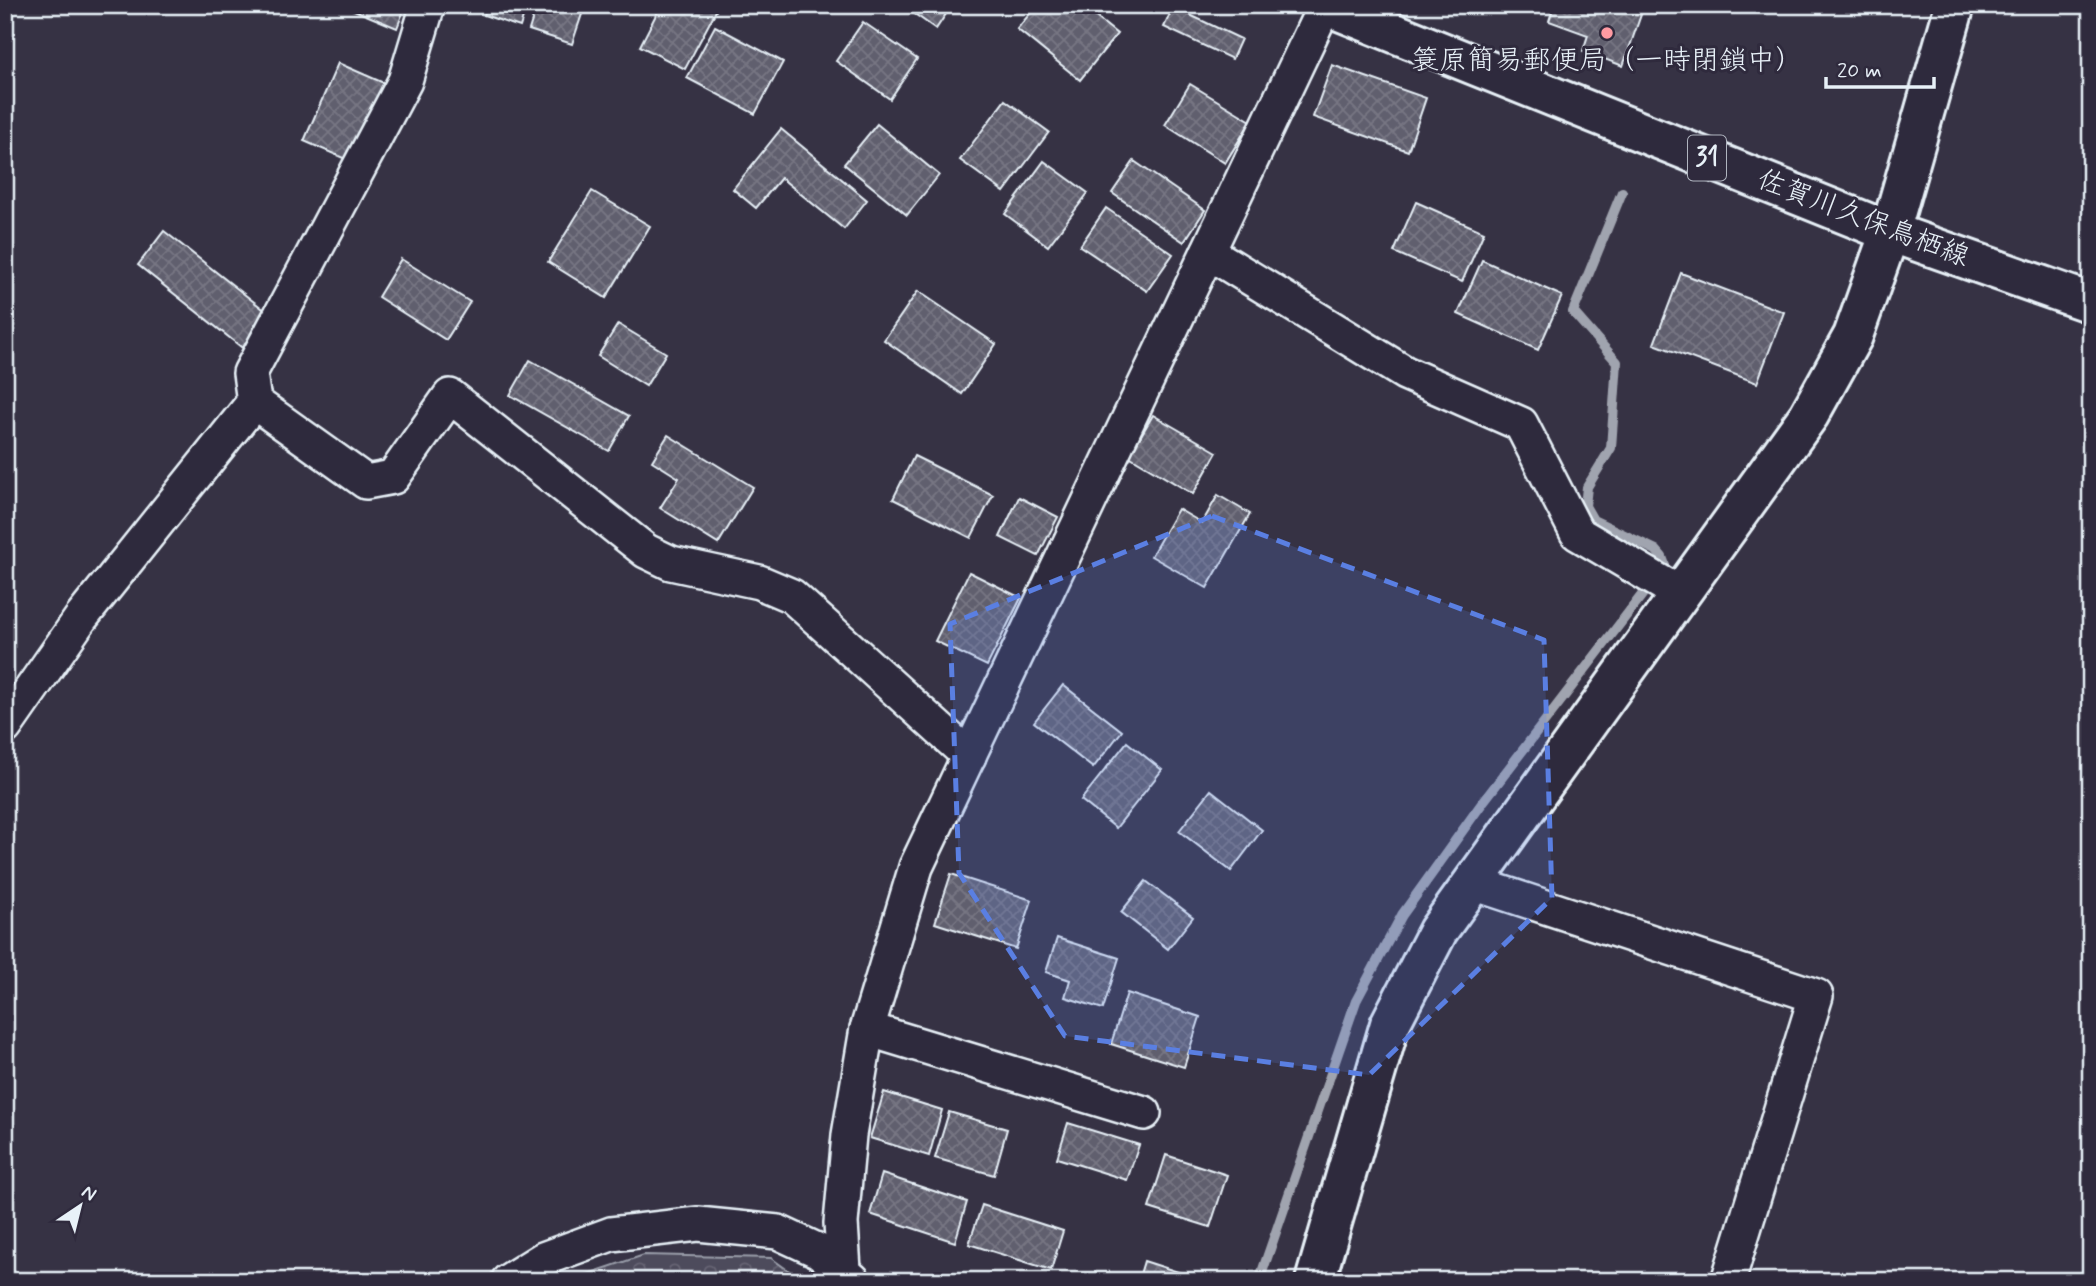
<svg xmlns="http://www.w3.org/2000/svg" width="2096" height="1286" viewBox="0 0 2096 1286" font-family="Mynerve,'Klee One',sans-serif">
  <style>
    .forest { fill: url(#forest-crowns); stroke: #9a9eaa; stroke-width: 2 }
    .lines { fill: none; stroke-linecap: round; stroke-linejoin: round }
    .stream { stroke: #a0a4af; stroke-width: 10 }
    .building { fill: url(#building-cross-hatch); stroke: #e8f1f8; stroke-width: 2 }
    .minor-casing { stroke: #e8f1f8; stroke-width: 38 }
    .tertiary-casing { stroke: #e8f1f8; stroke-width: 44 }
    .primary-casing { stroke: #e8f1f8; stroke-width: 44 }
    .minor { stroke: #2f2a3d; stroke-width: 33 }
    .tertiary { stroke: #2f2a3d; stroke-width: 38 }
    .primary { stroke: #2f2a3d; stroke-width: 38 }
    .marked { fill: #5a7fe2; fill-opacity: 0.2; stroke: #5a7fe2; stroke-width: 5; stroke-dasharray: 14 9; stroke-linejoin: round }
    .poi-dot { fill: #ff9aa2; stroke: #2f2a3d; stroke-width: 2.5 }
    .labels { text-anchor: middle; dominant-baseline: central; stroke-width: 6; stroke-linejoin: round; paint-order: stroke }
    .shield { fill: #2f2a3d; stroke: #b0b5c0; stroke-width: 2 }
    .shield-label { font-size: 26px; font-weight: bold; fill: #e8f1f8 }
    .poi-label { font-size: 28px; fill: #e8f1f8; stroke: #2f2a3d }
    .street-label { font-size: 28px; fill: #e8f1f8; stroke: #2f2a3d }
  </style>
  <defs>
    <pattern id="forest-crowns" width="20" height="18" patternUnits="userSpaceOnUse" patternTransform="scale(1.75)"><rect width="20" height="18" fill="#4d4b5c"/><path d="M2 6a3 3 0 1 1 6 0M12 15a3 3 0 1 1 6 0" fill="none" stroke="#676574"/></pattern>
    <pattern id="building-cross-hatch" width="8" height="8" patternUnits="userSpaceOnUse" patternTransform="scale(1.75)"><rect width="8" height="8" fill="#605e6e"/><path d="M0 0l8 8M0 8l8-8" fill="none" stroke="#777683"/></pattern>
  </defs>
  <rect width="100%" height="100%" fill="#363244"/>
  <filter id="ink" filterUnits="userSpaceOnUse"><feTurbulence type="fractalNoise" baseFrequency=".0143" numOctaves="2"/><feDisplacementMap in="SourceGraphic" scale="14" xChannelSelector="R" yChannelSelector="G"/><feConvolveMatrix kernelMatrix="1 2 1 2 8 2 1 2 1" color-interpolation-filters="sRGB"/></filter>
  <g filter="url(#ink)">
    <polygon class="forest" points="644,1255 771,1258 803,1281 567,1281"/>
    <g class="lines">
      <polyline class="stream" points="1259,1281 1356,1001 1402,915 1483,802 1665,565 1662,557 1656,550 1593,520 1585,506 1587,487 1611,448 1617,362 1573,312 1622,192"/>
    </g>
    <g class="building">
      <polygon points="342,5 406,5 397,28"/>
      <polygon points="487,5 527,5 520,27 484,15"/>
      <polygon points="537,5 585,5 572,44 529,30"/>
      <polygon points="661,5 719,5 685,69 640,46"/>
      <polygon points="902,5 952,5 936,29"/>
      <polygon points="1037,5 1081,5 1117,34 1080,80 1017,29"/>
      <polygon points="1554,5 1644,6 1623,66 1583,51 1588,35 1549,21"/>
      <polygon points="1173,7 1241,39 1232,59 1164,27"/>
      <polygon points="863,22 917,59 890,99 836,61"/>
      <polygon points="715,26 783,62 755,114 687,78"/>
      <polygon points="338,63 384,83 350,161 304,141"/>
      <polygon points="1332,65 1426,98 1408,151 1313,117"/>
      <polygon points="1190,84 1251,121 1225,163 1165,125"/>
      <polygon points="1005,100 1049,132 1004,192 960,160"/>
      <polygon points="877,124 939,175 907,215 844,164"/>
      <polygon points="781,129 867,200 844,229 781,178 756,208 733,189"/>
      <polygon points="1044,161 1088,193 1048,246 1005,214"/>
      <polygon points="1134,161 1205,210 1184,242 1112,193"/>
      <polygon points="592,191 650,226 606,298 548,262"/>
      <polygon points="1416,202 1484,232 1462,282 1394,252"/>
      <polygon points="1106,208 1173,254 1147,291 1080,246"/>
      <polygon points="164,231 272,316 245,350 138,265"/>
      <polygon points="401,259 470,302 446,340 378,297"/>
      <polygon points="1482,260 1562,296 1538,350 1458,314"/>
      <polygon points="1681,273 1784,312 1757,383 1654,344"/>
      <polygon points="918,291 996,344 962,394 884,340"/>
      <polygon points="618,324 666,353 646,386 598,356"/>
      <polygon points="530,360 629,416 609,451 510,395"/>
      <polygon points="1153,415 1217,452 1193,494 1129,456"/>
      <polygon points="668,435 753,487 718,544 660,508 679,478 652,461"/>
      <polygon points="914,456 993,495 971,538 893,499"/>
      <polygon points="1218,495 1250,514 1207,588 1151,556 1178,509 1202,523"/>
      <polygon points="1019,497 1058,517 1038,556 1000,537"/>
      <polygon points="969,572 1021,598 987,666 935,641"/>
      <polygon points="1063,685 1122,731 1093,768 1034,722"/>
      <polygon points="1127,742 1162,770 1116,828 1081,800"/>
      <polygon points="1211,790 1262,830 1231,871 1179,831"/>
      <polygon points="951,874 1032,900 1016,949 935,923"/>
      <polygon points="1146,881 1193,917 1168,949 1121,912"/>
      <polygon points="1057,938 1119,958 1103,1009 1065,997 1070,980 1046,972"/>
      <polygon points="1127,993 1200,1017 1184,1067 1111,1044"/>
      <polygon points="884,1092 942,1110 929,1156 870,1138"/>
      <polygon points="949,1112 1007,1129 994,1175 935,1158"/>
      <polygon points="1068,1123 1139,1145 1127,1180 1057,1158"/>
      <polygon points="1166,1155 1227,1175 1210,1227 1149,1208"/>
      <polygon points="882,1174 967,1202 955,1242 870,1214"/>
      <polygon points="982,1205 1063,1231 1051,1270 969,1244"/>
      <polygon points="1144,1261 1206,1281 1138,1281"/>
    </g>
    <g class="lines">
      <g class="minor-casing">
        <g id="minor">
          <polyline points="1208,252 1405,373 1521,424 1577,533 1679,593"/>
          <polyline points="254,402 250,373 405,81 428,5"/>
          <polyline points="5,727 81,618 254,402 366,482 393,477 450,396 646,551 671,563 759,582 792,596 969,756"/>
          <polyline points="1473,883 1816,996 1728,1281"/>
          <polyline points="867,1029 1144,1113"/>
          <polyline points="844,1270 841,1223 849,1135 867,1029 916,867 1325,5"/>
          <polyline points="508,1281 543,1259 611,1234 698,1224 778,1232 819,1251 853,1280"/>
        </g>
      </g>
      <g class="tertiary-casing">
        <polyline id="tertiary" points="1315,1281 1390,1024 1438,931 1809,415 1853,336 1890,232 1955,5"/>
      </g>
      <g class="primary-casing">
        <polyline id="primary" points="1325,5 1890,232 2091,303"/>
      </g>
      <use href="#minor" class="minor"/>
      <use href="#tertiary" class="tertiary"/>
      <use href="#primary" class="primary"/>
    </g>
  </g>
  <path class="marked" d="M1212,516l332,124 8,258 -183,177 -304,-39 -106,-163 -9,-249z"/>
  <circle class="poi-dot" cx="1607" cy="33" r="7"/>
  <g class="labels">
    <rect class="shield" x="1688" y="135.5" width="38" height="45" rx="5"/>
    <g class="shield-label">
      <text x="1707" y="158">31</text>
    </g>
    <g class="poi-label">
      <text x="1607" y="61">簑原簡易郵便局（一時閉鎖中）</text>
    </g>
    <g class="street-label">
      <text transform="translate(1863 219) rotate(21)">佐賀川久保鳥栖線</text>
    </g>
  </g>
  <rect width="2096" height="1286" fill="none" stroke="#2f2a3d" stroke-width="28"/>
  <rect x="14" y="14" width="2068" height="1258" fill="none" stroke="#e8f1f8" stroke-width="2.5" filter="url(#ink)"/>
  <g transform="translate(80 1206) rotate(35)" stroke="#2f2a3d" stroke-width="5" paint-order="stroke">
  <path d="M0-5L12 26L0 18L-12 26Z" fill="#e8f1f8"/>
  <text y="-10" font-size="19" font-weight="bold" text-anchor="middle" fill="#e8f1f8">N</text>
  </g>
  <path d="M1826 77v10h108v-10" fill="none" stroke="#e8f1f8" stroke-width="3.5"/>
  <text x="1837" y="77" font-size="21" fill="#e8f1f8" stroke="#2f2a3d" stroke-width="5" paint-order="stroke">20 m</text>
</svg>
